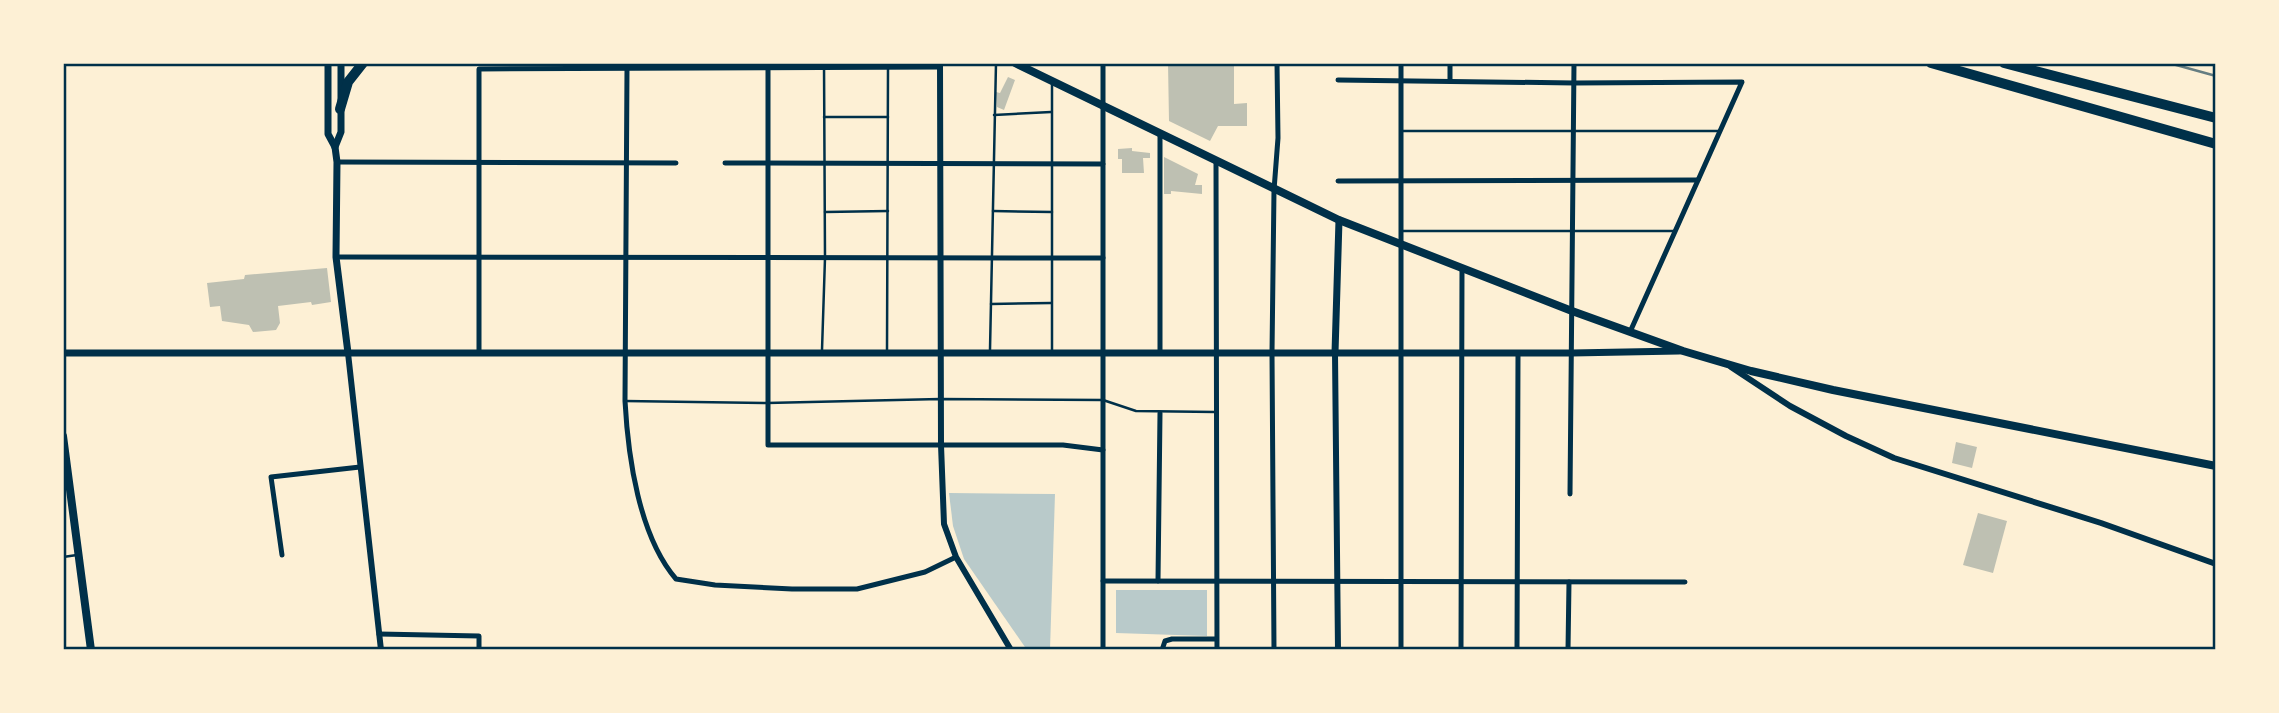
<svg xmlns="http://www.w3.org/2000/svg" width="2279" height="713" viewBox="0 0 2279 713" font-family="Bitter,serif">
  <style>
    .green { fill: #b9caca }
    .building { fill: #bec0b2 }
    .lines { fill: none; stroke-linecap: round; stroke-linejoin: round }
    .service { stroke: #003049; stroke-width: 2.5 }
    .minor { stroke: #003049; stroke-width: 5 }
    .tertiary { stroke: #003049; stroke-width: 6 }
    .secondary { stroke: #003049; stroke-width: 7 }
    .primary { stroke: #003049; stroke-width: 8 }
    .motorway { stroke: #003049; stroke-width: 10 }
    .rail { stroke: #657d81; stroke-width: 2.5 }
    .neatline { fill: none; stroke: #003049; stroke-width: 2.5 }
  </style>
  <rect width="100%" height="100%" fill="#fdf0d5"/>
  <g class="green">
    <polygon points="949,493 1055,494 1050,650 1027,650 964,559 953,526"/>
    <polygon points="1116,590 1207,590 1207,636 1116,633"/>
  </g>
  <g class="building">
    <polygon points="1168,63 1234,63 1234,104 1247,103 1247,126 1218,126 1210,141 1169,121"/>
    <polygon points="1008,77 1015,80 1004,110 997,107 996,92 1000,93"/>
    <polygon points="1132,148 1132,151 1150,153 1150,158 1143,158 1144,173 1122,173 1122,159 1118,159 1118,149"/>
    <polygon points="1164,157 1198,174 1195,185 1202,185 1202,194 1171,191 1171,194 1164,194"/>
    <polygon points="327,268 331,302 312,305 311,302 278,306 280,323 276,330 253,332 249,325 222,321 220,306 210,307 207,283 244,279 245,275"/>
    <polygon points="1956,442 1977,447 1972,468 1952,463"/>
    <polygon points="1978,513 2007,521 1993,573 1963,565"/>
  </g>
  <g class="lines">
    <g class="service">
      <polyline points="994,115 1051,112"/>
      <polyline points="824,117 888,117"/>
      <polyline points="1401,131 1719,131"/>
      <polyline points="993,211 1052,212"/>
      <polyline points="825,212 888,211"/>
      <polyline points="1401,231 1674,231"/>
      <polyline points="991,304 1051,303"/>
      <polyline points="822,350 825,258 824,63"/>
      <polyline points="990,350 996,63"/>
      <polyline points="1052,350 1052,84"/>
      <polyline points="887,351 888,68"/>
      <polyline points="625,401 767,403 940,399 1103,400 1136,411 1215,412"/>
      <polyline points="63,557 77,555"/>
    </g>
    <g class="minor">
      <polyline points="768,63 768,445 1063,445 1103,450"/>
      <polyline points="1450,63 1450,81"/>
      <path d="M627,68l-2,333c3,56 14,135 51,178l39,6 77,4h65l68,-17 31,-15"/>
      <polyline points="1338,80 1574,83 1742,82 1630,332"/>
      <polyline points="1160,134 1160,353"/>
      <polyline points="337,162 676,163"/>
      <polyline points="1216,162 1217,650"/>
      <polyline points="725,163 1103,164"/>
      <polyline points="1338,181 1698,180"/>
      <polyline points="336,257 1103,258"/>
      <polyline points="479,353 479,69 940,67"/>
      <polyline points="1570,494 1574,63"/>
      <polyline points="282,555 271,477 360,467"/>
      <polyline points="1103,581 1685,582"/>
      <polyline points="1158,581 1160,413"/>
      <polyline points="379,634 479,636 479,650"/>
      <polyline points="1103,650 1103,63"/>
      <polyline points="1162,650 1165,641 1172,639 1216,639"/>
      <polyline points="1274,650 1272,353 1274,190 1278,138 1277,63"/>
      <polyline points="1401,650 1401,63"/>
      <polyline points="1461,650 1462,268"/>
      <polyline points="1517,650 1518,353"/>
      <polyline points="1568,650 1569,582"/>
    </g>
    <g class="tertiary">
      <polyline points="940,63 941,445 944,524 956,557 1011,650"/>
      <polyline points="348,353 381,650"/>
      <polyline points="1335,353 1338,650"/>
      <polyline points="1731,367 1790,406 1846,436 1894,458 2101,523 2216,564"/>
    </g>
    <g class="secondary">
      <polyline points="328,63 328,134 335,147 337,162 336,257 348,353"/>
      <polyline points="335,147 341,132 341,63"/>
      <polyline points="63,353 1572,353 1679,351"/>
      <polyline points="1335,353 1339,220"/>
    </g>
    <g class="primary">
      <polyline points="1015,63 1339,220 1572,311 1683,351 1751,371 1833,390 2216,466"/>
      <polyline points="63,436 91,650"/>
    </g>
    <g class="motorway">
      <polyline points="1931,63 2216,144"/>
      <polyline points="2004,63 2216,118"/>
      <polyline points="340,109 348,82 363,63"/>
    </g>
    <polyline class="rail" points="2169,63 2216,76"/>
  </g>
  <rect width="2279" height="713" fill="none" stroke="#fdf0d5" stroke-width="130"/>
  <rect x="65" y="65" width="2149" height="583" class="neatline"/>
</svg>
